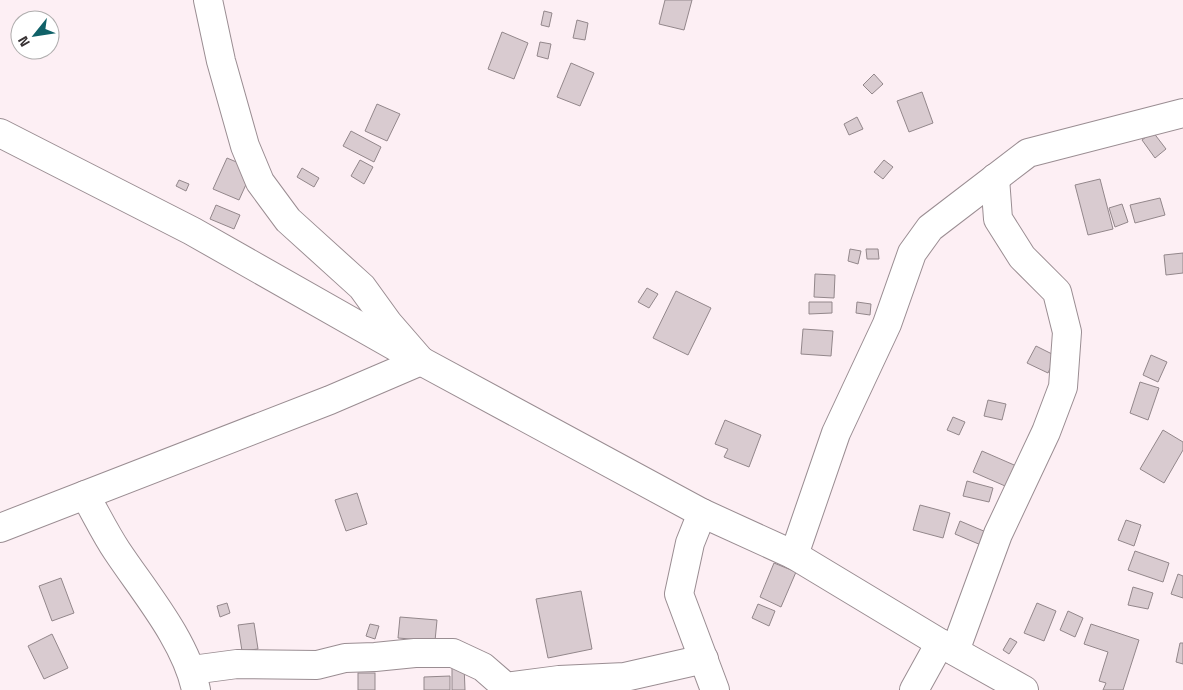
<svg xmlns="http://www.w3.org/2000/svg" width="1183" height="690" viewBox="0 0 1183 690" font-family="'Titillium Web',sans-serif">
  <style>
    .building { fill: #d9cbd0; stroke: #93878b }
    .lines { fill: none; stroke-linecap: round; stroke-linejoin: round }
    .minor-casing { stroke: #9a8d92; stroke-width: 30 }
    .minor { stroke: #fff; stroke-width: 28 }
  </style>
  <rect width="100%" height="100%" fill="#fdeff4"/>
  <g class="building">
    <polygon points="665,0 692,0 684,30 659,24"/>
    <polygon points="544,11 552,13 549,27 541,25"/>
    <polygon points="577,20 588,23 585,40 573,38"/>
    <polygon points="502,32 528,43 514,79 488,69"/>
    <polygon points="540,42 551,44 548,59 537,56"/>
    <polygon points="571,63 594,73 580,106 557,97"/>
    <polygon points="874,74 883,84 872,94 863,85"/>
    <polygon points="922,92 933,123 909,132 897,101"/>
    <polygon points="377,104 400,114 387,141 365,131"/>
    <polygon points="857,117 863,129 849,135 844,124"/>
    <polygon points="351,131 381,147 374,162 343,146"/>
    <polygon points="1153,132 1166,149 1155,158 1142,140"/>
    <polygon points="227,158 253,169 239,200 213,189"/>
    <polygon points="360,160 373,167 364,184 351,176"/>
    <polygon points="884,160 893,167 883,179 874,172"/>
    <polygon points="302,168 319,178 314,187 297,177"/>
    <polygon points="1100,179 1113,229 1088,235 1075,185"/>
    <polygon points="179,180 189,184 186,191 176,186"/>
    <polygon points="1160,198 1165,215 1135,223 1130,205"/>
    <polygon points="1122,204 1128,222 1115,227 1109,208"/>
    <polygon points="216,205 240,215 234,229 210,219"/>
    <polygon points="850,249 861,251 858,264 848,261"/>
    <polygon points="866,249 878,249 879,259 867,259"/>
    <polygon points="1183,253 1183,273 1166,275 1164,255"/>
    <polygon points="815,274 835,275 834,298 814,297"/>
    <polygon points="647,288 658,294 649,308 638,302"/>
    <polygon points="676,291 711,308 688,355 653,338"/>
    <polygon points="809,302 832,302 832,313 809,314"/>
    <polygon points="857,302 871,304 870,315 856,313"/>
    <polygon points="803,329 833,331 831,356 801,354"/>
    <polygon points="1036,346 1056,356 1048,373 1027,363"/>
    <polygon points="1151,355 1167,362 1158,382 1143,375"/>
    <polygon points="1140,382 1159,388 1148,420 1130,413"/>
    <polygon points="988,400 1006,404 1002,420 984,416"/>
    <polygon points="953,417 965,422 959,435 947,430"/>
    <polygon points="725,420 761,435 749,467 724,457 728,449 715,444"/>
    <polygon points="1163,430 1183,442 1183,450 1164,483 1140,469"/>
    <polygon points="982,451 1021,468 1012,489 973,472"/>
    <polygon points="967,481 993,488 989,502 963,496"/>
    <polygon points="357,493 367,524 346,531 335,500"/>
    <polygon points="920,505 950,513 943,538 913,530"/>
    <polygon points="1126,520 1141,525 1134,546 1118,540"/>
    <polygon points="960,521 986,532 981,545 955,534"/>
    <polygon points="1135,551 1169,563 1163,582 1128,570"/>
    <polygon points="774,563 796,572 781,607 760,597"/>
    <polygon points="1178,574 1183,576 1183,598 1171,594"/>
    <polygon points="61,578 74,613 52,621 39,586"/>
    <polygon points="1133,587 1153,593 1148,609 1128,605"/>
    <polygon points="581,591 592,649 548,658 536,599"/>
    <polygon points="227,603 230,613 220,617 217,606"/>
    <polygon points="1037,603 1056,611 1044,641 1024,633"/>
    <polygon points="758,604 775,611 769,626 752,618"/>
    <polygon points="1068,611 1083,618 1075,637 1060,630"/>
    <polygon points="400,617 437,620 435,641 398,638"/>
    <polygon points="254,623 258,649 242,651 238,625"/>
    <polygon points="370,624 379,626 375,639 366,636"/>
    <polygon points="1091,624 1139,640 1123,690 1103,690 1106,683 1099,681 1108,652 1084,644"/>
    <polygon points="52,634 68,668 44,679 28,646"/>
    <polygon points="1010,638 1017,642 1009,654 1003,650"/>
    <polygon points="1180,643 1183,643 1183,664 1176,662"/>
    <polygon points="452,665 464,665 465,690 452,690"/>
    <rect x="358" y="673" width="17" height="17"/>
    <polygon points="450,676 450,690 424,690 424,677"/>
  </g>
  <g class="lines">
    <g class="minor-casing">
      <g id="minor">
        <polyline points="0,133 192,231 421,361 702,513 794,555 940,643 1024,690"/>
        <path d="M85,495c11,19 20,38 32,56 28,42 69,90 79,139"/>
        <polyline points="702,513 690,543 679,594 715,690"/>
        <polyline points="0,528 330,400 421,361 388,323 362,287 288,220 260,182 245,146 221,61 208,0"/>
        <polyline points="794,555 836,433 887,324 912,253 930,228 1028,153 1183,113"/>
        <polyline points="955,651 998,534 1046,432 1063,387 1067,332 1057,292 1022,257 998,219 995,178"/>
        <polyline points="192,670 237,664 317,665 345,658 375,657 415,653 453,653 483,667 506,687 559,680 625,677 704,659"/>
        <polyline points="914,690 940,643"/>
      </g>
    </g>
    <use href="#minor" class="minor"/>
  </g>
  <g transform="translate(35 35) rotate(240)"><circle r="24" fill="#ffffff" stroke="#afadad"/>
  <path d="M0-4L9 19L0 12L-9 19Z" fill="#106168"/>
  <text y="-8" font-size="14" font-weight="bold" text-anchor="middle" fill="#373133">N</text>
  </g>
</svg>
